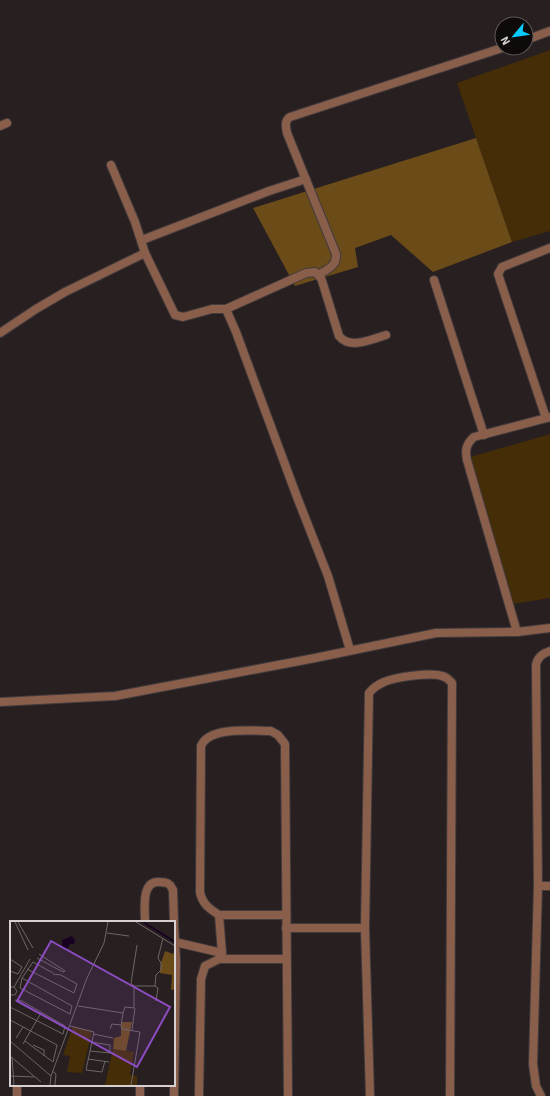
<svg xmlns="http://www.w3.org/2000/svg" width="550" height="1096" viewBox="0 0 550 1096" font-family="Signika,sans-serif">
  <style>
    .green { fill: #442d07 }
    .forest { fill: #6b4c19 }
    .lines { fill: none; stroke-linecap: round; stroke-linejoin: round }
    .service-casing { stroke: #443b3c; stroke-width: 10 }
    .minor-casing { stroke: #443b3c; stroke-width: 10 }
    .service { stroke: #895f4c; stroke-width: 8 }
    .minor { stroke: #895f4c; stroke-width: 8 }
    .inset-river { fill: none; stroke: #170022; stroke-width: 2 }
    .inset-road { fill: none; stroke: #6e6666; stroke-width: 1 }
    .view { fill: #8d4dc2; fill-opacity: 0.15; stroke: #8d4dc2; stroke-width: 2 }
    .inset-edge { fill: none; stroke: #d6d0d0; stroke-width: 2 }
  </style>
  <rect width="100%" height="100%" fill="#281f20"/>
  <g class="green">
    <polygon points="550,50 550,231 512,242 457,83"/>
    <polygon points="550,434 550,598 507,605 467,458"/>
  </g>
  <polygon class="forest" points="476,138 512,242 433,272 391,235 355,248 358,267 295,286 253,208"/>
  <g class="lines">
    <g class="service-casing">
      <polyline id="service" points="17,1085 17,1096"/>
    </g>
    <g class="minor-casing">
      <g id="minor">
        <polyline points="526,40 550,31"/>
        <polyline points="0,126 7,123"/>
        <polyline points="111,165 135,222 145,253"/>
        <polyline points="142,240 269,191 306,179"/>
        <path d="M318,275c10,-6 19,-9 18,-21l-49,-121c-1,-6 -3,-12 3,-16l212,-69"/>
        <polyline points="434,280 484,435"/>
        <path d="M226,309l80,-36 9,-1 6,6 2,6 16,52c11,14 33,3 47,-1"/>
        <polyline points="0,333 36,309 65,292 145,253 175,315 183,317 212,309 226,309 236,332 297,497 328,576 350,650"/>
        <polyline points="546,418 498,274 502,267 550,248"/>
        <path d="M517,632l-50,-172c-2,-10 -1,-16 7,-23l76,-20"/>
        <polyline points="0,702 115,696 315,658 436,633 517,632 550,628"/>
        <polyline points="538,886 550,886"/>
        <polyline points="219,915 286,915"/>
        <path d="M145,922c0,-12 -4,-40 13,-40 5,0 9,0 12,3l3,5 1,32"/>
        <polyline points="286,928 365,928"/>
        <polyline points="175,942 222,953 219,959 205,966 201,979 199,1096"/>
        <path d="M222,953l-3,-38c-9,-6 -17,-11 -19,-23l1,-146c8,-20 51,-15 70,-15l7,4 7,9 3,352"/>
        <polyline points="219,959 286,959"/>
        <polyline points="140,1096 140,1085"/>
        <polyline points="174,1096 176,961 174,924"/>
        <path d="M370,1096l-5,-168 4,-235c4,-5 8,-8 15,-11 11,-5 47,-10 58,-6 5,1 7,4 10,7l-2,413"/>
        <path d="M541,1096l-5,-10 -3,-22 5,-178 -2,-221c1,-7 7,-12 14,-14"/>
      </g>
    </g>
    <use href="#service" class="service"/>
    <use href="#minor" class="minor"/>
  </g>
  <g transform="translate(10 921)">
    <rect width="165" height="165" fill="#281f20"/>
    <path d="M63,105l19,5 -10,42 -15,-1 3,-16 -7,-1zM103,128l21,3 -4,23 7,1v9h-32z" fill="#442d07"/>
    <path d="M165,29v39l-4,1 1,-15 -12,-2 1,-10 4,-12 8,3zM111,101h11l-6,29 -13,-2 1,-11 7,-2z" fill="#6b4c19"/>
    <path d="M62,15l3,4 -1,4h-4l-3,5 -5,-2v-7z" fill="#170022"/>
    <path class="inset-river" d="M133,1l32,20"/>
    <path class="inset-road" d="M5,1l13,28M8,1l15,26M126,1l39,24M97,12l22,3M27,37l26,14 2,-1 -26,-17M0,38l12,8 -4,7 -8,-3M17,48l47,24 3,-9 -16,-9 -8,-1M12,57l50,28 -2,8 -50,-26zM12,57l11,-16 20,11M124,65h21l1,-11 5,-5v-7l-3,-5 5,-20M145,65l3,2 -2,13M0,66h4l3,4 -2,4h-5M4,66l16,-28M68,85l45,7 2,-6 9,1v-22l-3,-3 6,-38M0,86l53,27 2,-8 -43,-25 -7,-1M0,99l47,25 -4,17 -28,-21M60,105l24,6 -8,38 16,2 3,-11M111,105l1,3 18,3 -9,53M100,108l2,-5 9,1 2,-12M122,109l3,-22M83,113l20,4M6,117l7,-11M0,120l41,35 -1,9M13,123l18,-31M23,124l11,5v6M80,130l20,2v-8l-19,-3M0,135l31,26M2,136l2,28M78,138l21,3M42,150l4,3 -1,11M0,155l24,1M41,155l36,-98 17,-35 4,-21"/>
    <path class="view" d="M41,20l119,66 -33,60 -120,-66z"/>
    <rect width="165" height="165" class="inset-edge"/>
  </g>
  <g transform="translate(514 36) rotate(241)"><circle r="19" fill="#0e0a0a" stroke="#5e5959"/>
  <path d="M0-3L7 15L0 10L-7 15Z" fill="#09cafa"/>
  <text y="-6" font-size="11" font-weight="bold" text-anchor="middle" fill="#d6d0d0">N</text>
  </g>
</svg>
